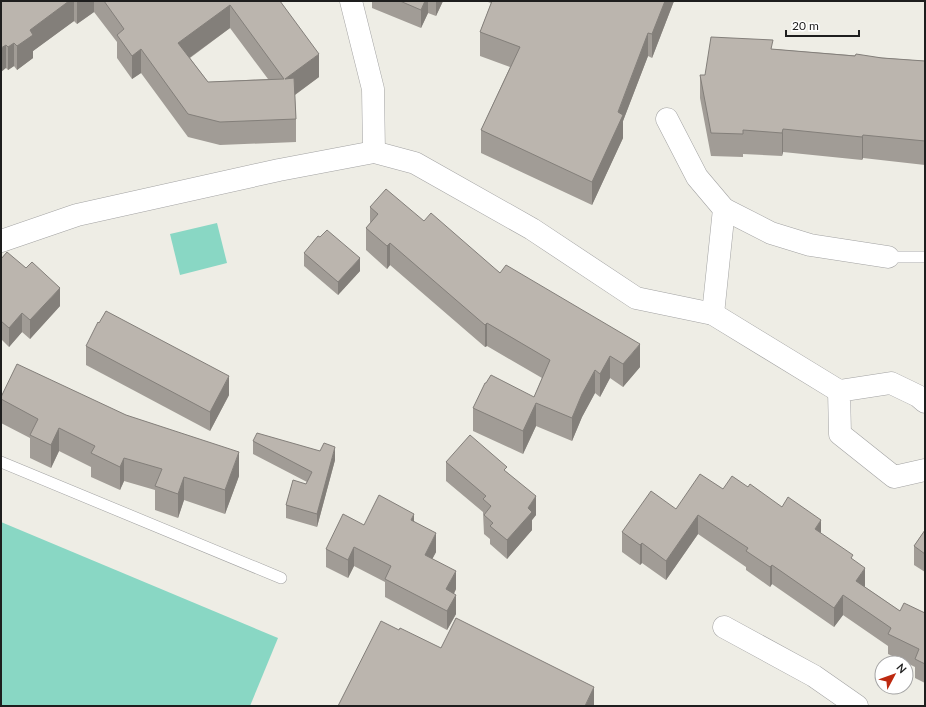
<svg xmlns="http://www.w3.org/2000/svg" width="926" height="707" viewBox="0 0 926 707" font-family="Lato,sans-serif">
  <style>
    .pitch { fill: #89d7c4 }
    .lines { fill: none; stroke-linecap: round; stroke-linejoin: round }
    .service-casing { stroke: #a2a2a2; stroke-width: 12 }
    .minor-casing { stroke: #a2a2a2; stroke-width: 23 }
    .service { stroke: #fff; stroke-width: 11 }
    .minor { stroke: #fff; stroke-width: 22 }
    .wall { fill: #a19c96; fill-rule: evenodd }
    .shaded-wall { fill: #837f7a }
    .building { fill: #bbb5ae; stroke: #837f7a; fill-rule: evenodd }
  </style>
  <rect width="100%" height="100%" fill="#eeede5"/>
  <g class="pitch">
    <polygon points="217,223 227,263 180,275 170,234"/>
    <polygon points="1,522 278,638 250,706 1,706"/>
  </g>
  <g class="lines">
    <g class="service-casing">
      <g id="service">
        <polyline points="888,257 925,257"/>
        <polyline points="1,462 281,578"/>
      </g>
    </g>
    <g class="minor-casing">
      <g id="minor">
        <polyline points="351,1 373,89 374,152"/>
        <polyline points="667,119 697,177 724,209 713,314"/>
        <polyline points="724,209 771,233 810,245 888,257"/>
        <polyline points="1,241 77,215 279,170 374,152 415,163 532,229 636,298 713,314 839,391"/>
        <polyline points="925,402 918,396 891,383 839,391 840,434 894,477 925,470"/>
        <polyline points="724,627 814,676 857,706"/>
      </g>
    </g>
    <use href="#service" class="service"/>
    <use href="#minor" class="minor"/>
  </g>
  <g class="wall">
    <path d="M1,1h279l39,76 -24,18 1,24v23l-76,3 -32,-8 -47,-64 -9,6 -15,-21v-16l-23,-30 -17,12 -3,-3 -41,30v7l-16,12 -3,-4 -6,4 -2,-2zM230,28l38,51 -60,3 -18,-24z"/>
    <polygon points="372,1 443,1 436,16 428,13 421,28 372,8"/>
    <polygon points="485,1 674,1 652,58 648,56 623,121 623,138 592,205 481,153 481,130 510,67 480,56 480,32 491,3"/>
    <polygon points="773,49 925,61 925,165 863,158 862,160 783,152 782,156 743,154 743,157 711,156 700,98 700,75 705,75"/>
    <polygon points="370,207 424,221 640,367 623,387 610,378 600,397 595,393 582,417 572,441 536,426 523,454 473,431 473,408 534,397 542,378 487,346 485,347 390,265 387,269 366,250 366,228 370,223"/>
    <polygon points="304,253 360,271 338,295 304,266"/>
    <polygon points="1,259 60,306 30,339 22,332 9,347 1,339"/>
    <polygon points="86,346 229,395 210,431 86,365"/>
    <polygon points="1,397 239,476 225,514 184,500 178,518 155,510 155,490 124,481 120,490 91,477 91,467 59,451 51,468 30,458 30,438 1,423"/>
    <polygon points="253,441 335,460 317,527 286,518 286,505 306,484 307,482 253,454"/>
    <polygon points="446,462 507,472 536,515 532,520 532,530 507,559 490,544 490,539 484,534 483,512 446,481"/>
    <polygon points="748,487 782,507 821,534 853,560 865,587 900,611 925,613 925,683 915,678 915,667 888,654 888,646 843,615 834,627 772,584 770,587 746,570 746,567 698,534 666,580 642,563 640,565 622,552 622,532 723,489"/>
    <polygon points="414,521 436,552 432,559 456,589 454,594 456,614 447,630 385,597 385,582 354,566 348,578 326,567 326,549 364,525"/>
    <polygon points="925,530 925,572 914,565 914,546"/>
  </g>
  <g class="shaded-wall">
    <polygon points="69,1 74,1 74,21 33,51 33,58 17,70 17,46 30,30"/>
    <polygon points="77,1 94,1 94,12 77,24"/>
    <polygon points="425,1 428,1 428,13 421,28 421,10"/>
    <polygon points="436,1 443,1 436,16"/>
    <polygon points="665,1 674,1 652,58 652,34"/>
    <polygon points="230,5 230,28 178,66 178,43"/>
    <polygon points="648,33 648,56 623,121 623,138 592,205 592,182"/>
    <polygon points="14,43 14,66 8,70 8,47"/>
    <polygon points="6,45 6,68 1,72 1,48"/>
    <polygon points="141,49 141,73 132,79 132,56"/>
    <polygon points="319,54 319,77 285,102 285,79"/>
    <polygon points="783,129 783,152 782,156 782,133"/>
    <polygon points="863,135 863,158 862,160 862,137"/>
    <polygon points="390,243 390,265 387,269 387,246"/>
    <polygon points="360,258 360,271 338,295 338,282"/>
    <polygon points="60,288 60,306 30,339 30,320"/>
    <polygon points="22,313 22,332 9,347 9,328"/>
    <polygon points="487,323 487,346 485,347 485,325"/>
    <polygon points="640,344 640,367 623,387 623,364"/>
    <polygon points="610,356 610,378 600,397 600,374"/>
    <polygon points="595,370 595,393 582,417 572,441 572,418 582,394"/>
    <polygon points="229,376 229,395 210,431 210,412"/>
    <polygon points="536,403 536,426 523,454 523,431"/>
    <polygon points="59,428 59,451 51,468 51,445"/>
    <polygon points="335,447 335,460 317,527 317,514"/>
    <polygon points="239,452 239,476 225,514 225,490"/>
    <polygon points="124,458 124,481 120,490 120,467"/>
    <polygon points="184,477 184,500 178,518 178,494"/>
    <polygon points="536,496 536,515 532,520 532,530 507,559 507,540 528,508"/>
    <polygon points="414,514 414,532 411,520"/>
    <polygon points="698,515 698,534 666,580 666,561"/>
    <polygon points="821,520 821,540 815,529"/>
    <polygon points="436,533 436,552 425,573 425,555"/>
    <polygon points="642,543 642,563 640,565 640,545"/>
    <polygon points="354,547 354,566 348,578 348,560"/>
    <polygon points="772,565 772,584 770,587 770,567"/>
    <polygon points="865,568 865,588 856,581"/>
    <polygon points="456,571 456,589 446,608 446,589"/>
    <polygon points="456,595 456,614 447,630 447,611"/>
    <polygon points="843,595 843,615 834,627 834,608"/>
    <polygon points="594,687 594,706 585,706"/>
  </g>
  <g class="building">
    <polygon points="1,1 69,1 30,30 33,35 17,46 14,43 8,47 6,45 1,48"/>
    <path d="M104,1h176l39,53 -34,25 9,-1 2,41 -76,3 -32,-8 -47,-65 -9,7 -15,-21 7,-6zM230,5l54,74 -76,3 -30,-39z"/>
    <polygon points="400,1 425,1 421,10"/>
    <polygon points="492,1 665,1 652,34 648,33 618,112 623,115 592,182 481,130 520,47 480,32"/>
    <polygon points="711,37 773,40 771,49 855,56 856,54 882,58 925,61 925,141 863,135 862,137 783,129 782,133 743,130 743,134 711,133 700,75 705,75"/>
    <polygon points="386,189 424,221 431,213 500,273 506,265 640,344 623,364 610,356 600,374 595,370 582,394 572,418 536,403 523,431 473,408 485,383 486,383 491,375 534,397 550,360 487,323 485,325 390,243 387,246 366,228 378,214 370,207"/>
    <polygon points="327,230 360,258 338,282 304,253 318,236 320,237"/>
    <polygon points="7,252 26,268 32,262 60,288 30,320 22,313 9,328 1,321 1,259"/>
    <polygon points="106,311 229,376 210,412 86,346 98,322 99,323"/>
    <polygon points="17,364 126,415 239,452 225,490 184,477 178,494 155,486 162,469 124,458 120,467 91,453 95,446 59,428 51,445 30,435 38,419 1,399 1,397"/>
    <polygon points="257,433 320,451 324,443 335,447 317,514 286,505 293,480 306,484 312,472 253,441"/>
    <polygon points="470,435 507,467 504,470 536,496 528,508 532,512 507,540 490,526 493,523 484,515 491,506 483,499 486,496 446,462"/>
    <polygon points="700,474 723,489 732,476 748,487 750,484 782,507 788,497 821,520 815,529 853,555 851,558 865,568 856,581 900,611 904,603 925,613 925,664 915,659 919,649 888,634 891,628 843,595 834,608 772,565 770,567 746,551 748,548 698,515 666,561 642,543 640,545 622,532 651,491 676,509"/>
    <polygon points="379,495 414,514 411,520 436,533 425,555 456,571 446,589 456,595 447,611 385,579 391,566 354,547 348,560 326,549 343,514 364,525"/>
    <polygon points="925,530 925,554 914,546"/>
    <polygon points="456,618 594,687 585,706 338,706 381,621 399,630 400,628 441,648"/>
  </g>
  <rect width="926" height="707" fill="none" stroke="#1e1e1e" stroke-width="4"/>
  <g transform="translate(894 675) rotate(49)"><circle r="19" fill="#ffffff" stroke="#a5a5a5"/>
  <path d="M0-3L7 15L0 10L-7 15Z" fill="#bd2910"/>
  <text y="-6" font-size="11" font-weight="bold" text-anchor="middle" fill="#1e1e1e">N</text>
  </g>
  <path d="M786 30v6h73v-6" fill="none" stroke="#1e1e1e" stroke-width="2"/>
  <text x="792" y="30" font-size="12" fill="#1e1e1e" stroke="#ffffff" stroke-width="3" paint-order="stroke">20 m</text>
</svg>
